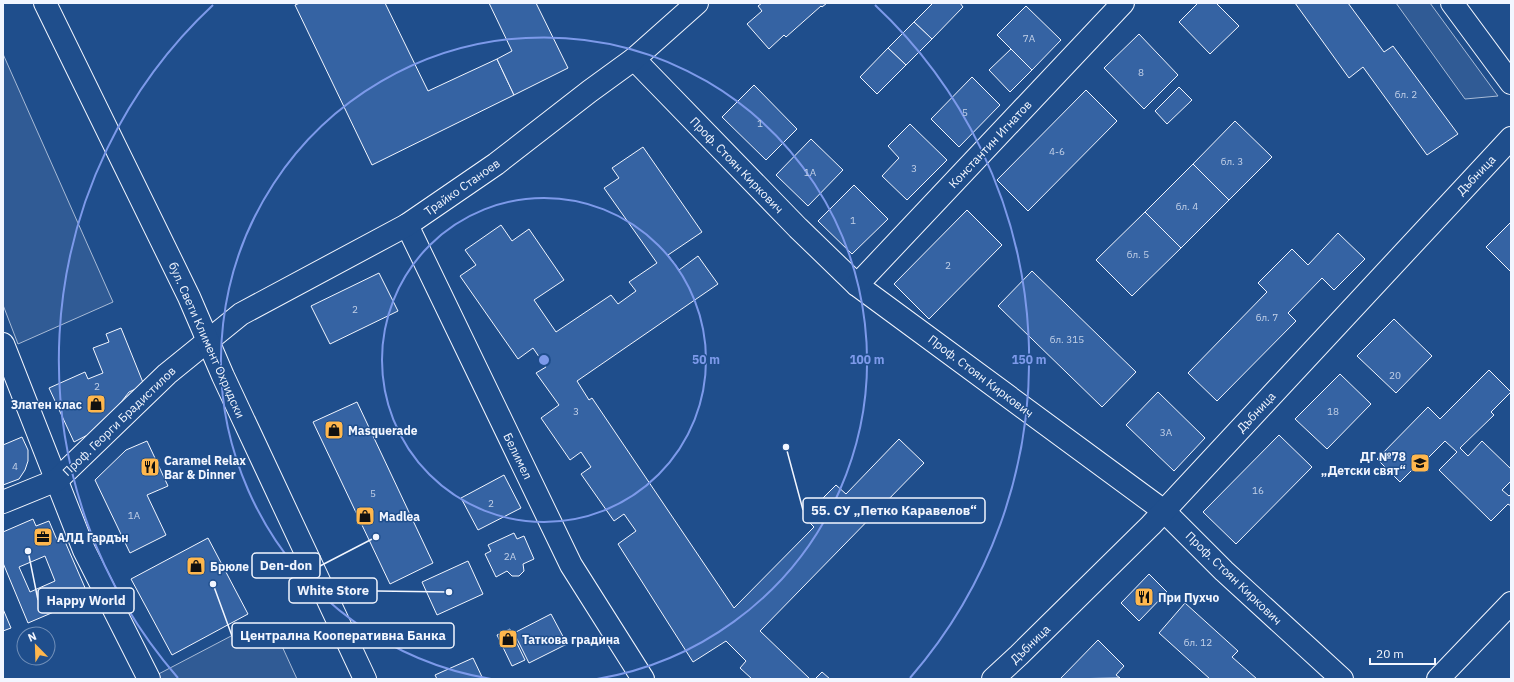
<svg xmlns="http://www.w3.org/2000/svg" width="1514" height="682" viewBox="0 0 1514 682" font-family="'IBM Plex Sans',sans-serif">
  <style>
    .built { fill: #305b95; stroke: #a8bbd7 }
    .building { fill: #3563a3; stroke: #f2f6ff; fill-rule: evenodd }
    .lines { fill: none; stroke-linecap: round; stroke-linejoin: round }
    .minor-casing { stroke: #f2f6ff; stroke-width: 24 }
    .major-casing { stroke: #f2f6ff; stroke-width: 24 }
    .minor { stroke: #1f4e8c; stroke-width: 22 }
    .major { stroke: #1f4e8c; stroke-width: 22 }
    .ring { fill: none; stroke: #7d9aea; stroke-width: 2 }
    .labels { text-anchor: middle; dominant-baseline: central; stroke-width: 3; stroke-linejoin: round; paint-order: stroke }
    .number-label { font-size: 10px; fill: #c3d1e8 }
    .street-label { font-size: 12px; fill: #f2f6ff; stroke: #1f4e8c }
    .poi-label { font-size: 12px; font-weight: bold; fill: #f2f6ff; stroke: #1f4e8c; text-anchor: start }
    .centre { fill: #7d9aea; stroke: #1f4e8c; stroke-width: 2 }
    .ring-label { font-size: 12px; text-anchor: middle; font-weight: bold; fill: #7d9aea; stroke: #1f4e8c; stroke-width: 3; stroke-linejoin: round; paint-order: stroke }
    .leader { fill: none; stroke: #f2f6ff; stroke-width: 1.5 }
    .callout-dot { fill: #f2f6ff; stroke: #1f4e8c; stroke-width: 1.5 }
    .callout { fill: #1f4e8c; stroke: #f2f6ff; stroke-width: 1.5 }
    .callout-label { font-size: 13px; text-anchor: middle; font-weight: bold; fill: #f2f6ff }
  </style>
  <rect width="100%" height="100%" fill="#1f4e8c"/>
  <g class="built">
    <polygon points="1396,3 1430,3 1498,96 1465,99"/>
    <polygon points="3,54 113,302 18,344 3,305"/>
    <polygon points="254,624 276,633 297,679 149,679"/>
  </g>
  <g class="building">
    <polygon points="300,3 385,3 428,91 497,59 514,95 372,165 295,5"/>
    <polygon points="489,3 536,3 568,68 514,95 497,59 512,51"/>
    <polygon points="762,3 827,3 822,7 821,6 786,37 784,35 769,49 747,24 762,11 758,6"/>
    <polygon points="933,3 960,3 963,7 932,39 914,22"/>
    <polygon points="1198,3 1216,3 1239,26 1210,54 1179,22"/>
    <polygon points="1295,3 1348,3 1384,52 1393,46 1458,134 1427,155 1363,67 1349,78"/>
    <polygon points="1026,6 1061,40 1032,70 997,35"/>
    <polygon points="914,22 932,39 906,65 888,48"/>
    <polygon points="1139,34 1178,75 1144,109 1104,68"/>
    <polygon points="888,48 906,65 877,94 860,77"/>
    <polygon points="1011,49 1032,70 1010,92 989,70"/>
    <polygon points="972,77 1000,105 959,147 931,119"/>
    <polygon points="754,85 797,129 766,160 722,117"/>
    <polygon points="1179,87 1192,100 1167,124 1155,111"/>
    <polygon points="1086,90 1117,121 1028,211 997,180"/>
    <polygon points="1235,121 1272,157 1229,200 1193,164"/>
    <polygon points="910,124 947,160 907,200 882,176 899,158 888,146"/>
    <polygon points="811,139 843,170 808,206 776,175"/>
    <polygon points="643,147 702,232 668,255 679,270 698,256 718,284 577,381 589,400 592,398 734,608 814,527 804,517 836,485 846,494 899,439 924,463 760,631 810,679 752,679 740,668 746,661 726,641 693,662 618,544 636,531 624,514 614,521 581,474 591,467 581,452 570,460 541,418 559,405 536,373 546,367 533,348 518,359 460,276 476,265 465,250 501,225 512,241 529,229 564,280 534,300 556,332 611,295 618,304 636,291 629,282 657,263 604,188 619,178 612,168"/>
    <polygon points="1193,164 1229,200 1181,248 1145,212"/>
    <polygon points="854,185 888,219 852,254 818,221"/>
    <polygon points="967,210 1002,245 929,319 894,284"/>
    <polygon points="1145,212 1181,248 1132,296 1096,260"/>
    <polygon points="1511,222 1511,272 1486,247"/>
    <polygon points="1338,233 1365,259 1334,290 1322,278 1288,313 1296,321 1217,401 1188,373 1267,292 1258,283 1292,249 1308,265"/>
    <polygon points="1032,271 1136,372 1102,407 998,306"/>
    <polygon points="379,273 398,311 330,344 311,306"/>
    <polygon points="1394,319 1432,356 1396,393 1357,356"/>
    <polygon points="121,328 144,385 129,392 101,428 74,442 49,388 85,372 88,379 103,373 93,348 109,342 106,334"/>
    <polygon points="1489,370 1511,392 1491,412 1494,415 1460,448 1468,456 1482,441 1511,469 1511,481 1502,490 1509,496 1511,494 1511,506 1508,504 1491,521 1439,470 1457,452 1445,441 1420,466 1418,464 1400,482 1377,459 1428,407 1440,419"/>
    <polygon points="1340,374 1371,404 1327,449 1295,419"/>
    <polygon points="1158,392 1205,438 1174,471 1126,425"/>
    <polygon points="357,402 433,563 390,584 313,422"/>
    <polygon points="1279,435 1312,467 1236,544 1203,512"/>
    <polygon points="22,437 28,450 28,461 25,470 19,479 3,485 3,445"/>
    <polygon points="147,441 168,486 147,495 166,535 130,553 95,480 126,450"/>
    <polygon points="504,475 521,508 478,530 461,498"/>
    <path d="M33,519l3,7 13,-5 8,19 6,-3 26,60 -61,26 -25,-60v-31zM45,556l10,25 -25,11 -11,-25z"/>
    <polygon points="514,533 517,539 524,536 534,559 523,564 524,571 519,576 512,576 507,571 496,577 485,554 491,551 488,545"/>
    <polygon points="208,538 248,614 172,655 131,579"/>
    <polygon points="468,561 483,594 437,615 422,582"/>
    <polygon points="1149,574 1167,592 1139,621 1121,603"/>
    <polygon points="1185,603 1238,651 1232,657 1257,679 1210,679 1159,633"/>
    <polygon points="3,609 11,628 3,631"/>
    <polygon points="551,614 567,644 529,663 514,633"/>
    <polygon points="510,629 525,660 512,666 497,635"/>
    <polygon points="1098,640 1124,666 1116,675 1120,678 1060,679"/>
    <polygon points="473,658 483,679 437,679 435,675"/>
    <polygon points="822,672 830,679 815,679"/>
  </g>
  <g class="lines">
    <g class="minor-casing">
      <g id="minor">
        <polyline points="1452,3 1511,83"/>
        <polyline points="634,59 798,228 857,285 1164,511 1224,571 1342,679"/>
        <polyline points="407,225 571,565 643,679"/>
        <polyline points="857,285 1123,3"/>
        <polyline points="3,344 84,550 149,679"/>
        <polyline points="3,502 57,480 167,374 241,314 407,225 496,164 590,91 634,59 697,3"/>
        <polyline points="993,679 1019,655 1151,525 1511,138"/>
        <polyline points="1438,679 1511,603"/>
      </g>
    </g>
    <g class="major-casing">
      <polyline id="major" points="45,3 189,297 223,376 365,679"/>
    </g>
    <use href="#minor" class="minor"/>
    <use href="#major" class="major"/>
  </g>
  <g class="ring">
    <circle cx="544" cy="360" r="162"/>
    <path d="M491 679A323 323 0 1 1 597 679"/>
    <path d="M178 678A485 485 0 0 1 213 5M875 5A485 485 0 0 1 910 678"/>
  </g>
  <defs>
    <g id="shop-square" transform="scale(1)"><rect x="-9" y="-9" width="18" height="18" rx="4" fill="#ffb74d" stroke="#1f4e8c"/><path d="M-5-2.5h2.3a2.7 3.5 0 0 1 5.4 0H5L5.5 6h-11ZM-1.5-2.5h3a1.5 2.3 0 0 0-3 0Z" fill="#111"/></g>
    <g id="school-square" transform="scale(1)"><rect x="-9" y="-9" width="18" height="18" rx="4" fill="#ffb74d" stroke="#1f4e8c"/><path d="M0-5L7-2L0 1L-7-2ZM-4 1L0 2.5L4 1V4Q0 6-4 4Z" fill="#111"/></g>
    <g id="restaurant-square" transform="scale(1)"><rect x="-9" y="-9" width="18" height="18" rx="4" fill="#ffb74d" stroke="#1f4e8c"/><path d="M-5-6h1v4h1v-4h1v4h1v-4h1v5L-1.5 .5V6h-2V.5L-5-1ZM5-6V6H3V1.5H1.5Q1.5-4 5-6Z" fill="#111"/></g>
    <g id="office-square" transform="scale(1)"><rect x="-9" y="-9" width="18" height="18" rx="4" fill="#ffb74d" stroke="#1f4e8c"/><path d="M-6-3h4V-5.5h4V-3h4V5H-6ZM-1-4.5V-3h2v-1.5ZM-6 0V1H6V0Z" fill="#111"/></g>
  </defs>
  <g fill-rule="evenodd">
    <use href="#shop-square" x="96" y="404"/>
    <use href="#shop-square" x="334" y="430"/>
    <use href="#school-square" x="1420" y="463"/>
    <use href="#restaurant-square" x="150" y="467"/>
    <use href="#shop-square" x="365" y="516"/>
    <use href="#office-square" x="43" y="537"/>
    <use href="#shop-square" x="196" y="566"/>
    <use href="#restaurant-square" x="1144" y="597"/>
    <use href="#shop-square" x="508" y="639"/>
  </g>
  <g class="labels">
    <g class="number-label">
      <text x="1029" y="38">7А</text>
      <text x="1141" y="72">8</text>
      <text x="1406" y="94">бл. 2</text>
      <text x="965" y="112">5</text>
      <text x="760" y="123">1</text>
      <text x="1057" y="151">4-6</text>
      <text x="1232" y="161">бл. 3</text>
      <text x="914" y="168">3</text>
      <text x="810" y="172">1А</text>
      <text x="1187" y="206">бл. 4</text>
      <text x="853" y="220">1</text>
      <text x="1138" y="254">бл. 5</text>
      <text x="948" y="265">2</text>
      <text x="355" y="309">2</text>
      <text x="1267" y="317">бл. 7</text>
      <text x="1067" y="339">бл. 315</text>
      <text x="1395" y="375">20</text>
      <text x="97" y="386">2</text>
      <text x="576" y="411">3</text>
      <text x="1333" y="411">18</text>
      <text x="1166" y="432">3А</text>
      <text x="15" y="466">4</text>
      <text x="1258" y="490">16</text>
      <text x="373" y="493">5</text>
      <text x="491" y="503">2</text>
      <text x="134" y="515">1А</text>
      <text x="510" y="556">2А</text>
      <text x="1198" y="642">бл. 12</text>
    </g>
    <g class="street-label">
      <text transform="translate(990 144) rotate(-47)">Константин Игнатов</text>
      <text transform="translate(737 165) rotate(46)">Проф. Стоян Киркович</text>
      <text transform="translate(1476 175) rotate(-46)">Дъбница</text>
      <text transform="translate(462 187) rotate(-35)">Трайко Станоев</text>
      <text transform="translate(207 340) rotate(66)">бул. Свети Климент Охридски</text>
      <text transform="translate(981 376) rotate(37)">Проф. Стоян Киркович</text>
      <text transform="translate(1256 412) rotate(-47)">Дъбница</text>
      <text transform="translate(119 421) rotate(-44)">Проф. Георги Брадистилов</text>
      <text transform="translate(518 456) rotate(64)">Белимел</text>
      <text transform="translate(1234 578) rotate(44)">Проф. Стоян Киркович</text>
      <text transform="translate(1030 644) rotate(-44)">Дъбница</text>
    </g>
    <g class="poi-label">
      <text x="82" y="404" text-anchor="end">Златен клас</text>
      <text x="348" y="430">Masquerade</text>
      <text x="1406" y="456" text-anchor="end">ДГ №78<tspan x="1406" dy="14">„Детски свят“</tspan></text>
      <text x="164" y="460">Caramel Relax<tspan x="164" dy="14">Bar &amp; Dinner</tspan></text>
      <text x="379" y="516">Madlea</text>
      <text x="57" y="537">АЛД Гардън</text>
      <text x="210" y="566">Брюле</text>
      <text x="1158" y="597">При Пухчо</text>
      <text x="522" y="639">Таткова градина</text>
    </g>
  </g>
  <circle cx="544" cy="360" r="6" class="centre"/>
  <g class="ring-label">
    <text x="706" y="364">50 m</text>
    <text x="867" y="364">100 m</text>
    <text x="1029" y="364">150 m</text>
  </g>
  <path class="leader" d="M786 447L803 510M376 537L320 566M449 592L377 591M28 551L38 600M213 584L232 636"/>
  <g class="callout-dot">
    <circle cx="786" cy="447" r="4"/>
    <circle cx="376" cy="537" r="4"/>
    <circle cx="449" cy="592" r="4"/>
    <circle cx="28" cy="551" r="4"/>
    <circle cx="213" cy="584" r="4"/>
  </g>
  <g class="callout">
    <rect x="803" y="498" width="182" height="25" rx="4"/>
    <rect x="252" y="553" width="68" height="25" rx="4"/>
    <rect x="289" y="578" width="88" height="25" rx="4"/>
    <rect x="38" y="588" width="96" height="25" rx="4"/>
    <rect x="232" y="623" width="222" height="25" rx="4"/>
  </g>
  <g class="callout-label">
    <text x="894" y="515">55. СУ „Петко Каравелов“</text>
    <text x="286" y="570">Den-don</text>
    <text x="333" y="595">White Store</text>
    <text x="86" y="605">Happy World</text>
    <text x="343" y="640">Централна Кооперативна Банка</text>
  </g>
  <rect width="1514" height="682" fill="none" stroke="#f2f6ff" stroke-width="8"/>
  <g transform="translate(36 646) rotate(337)"><circle r="19" fill="#1f4e8c" stroke="#7391ba"/>
  <path d="M0-3L7 15L0 10L-7 15Z" fill="#ffb74d"/>
  <text y="-6" font-size="11" font-weight="bold" text-anchor="middle" fill="#f2f6ff">N</text>
  </g>
  <path d="M1370 658v6h65v-6" fill="none" stroke="#f2f6ff" stroke-width="2"/>
  <text x="1376" y="658" font-size="12" fill="#f2f6ff" stroke="#1f4e8c" stroke-width="3" paint-order="stroke">20 m</text>
</svg>
